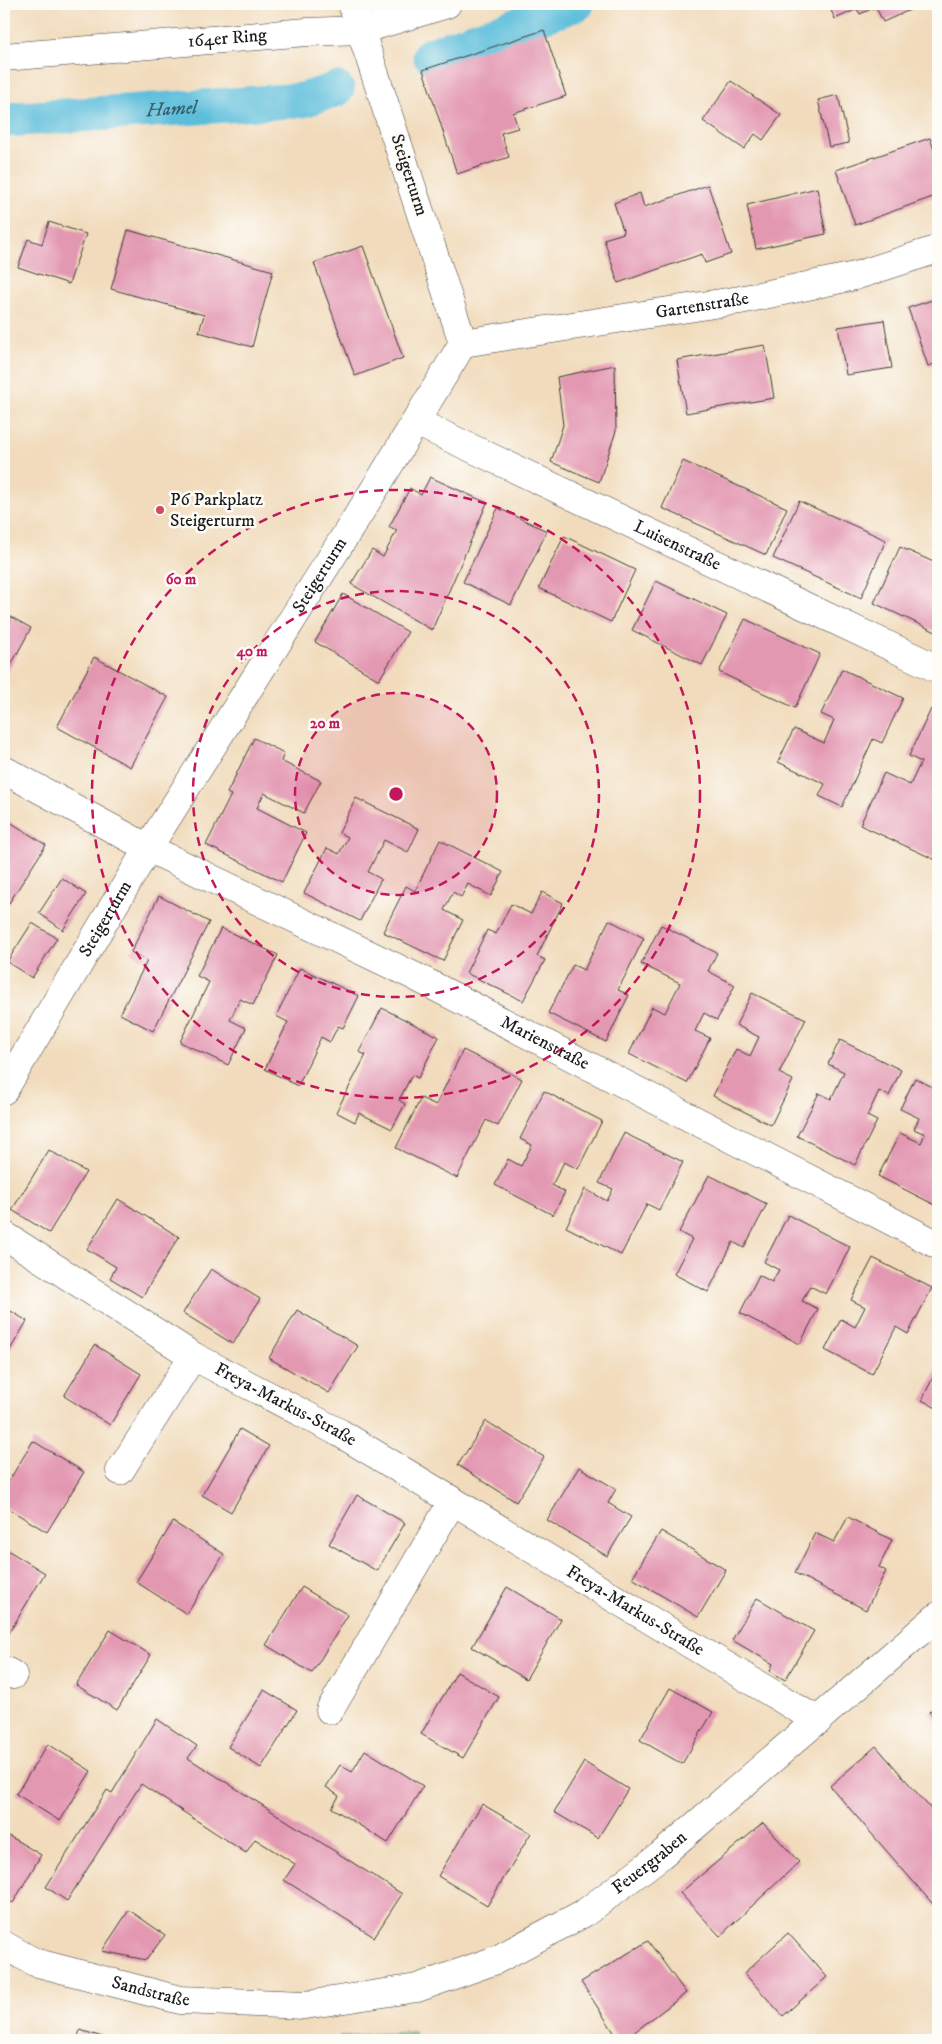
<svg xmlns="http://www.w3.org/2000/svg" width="942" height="2044" viewBox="0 0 942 2044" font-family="'IM FELL DW Pica',serif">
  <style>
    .green { fill: #7ece8e; stroke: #4d7555 }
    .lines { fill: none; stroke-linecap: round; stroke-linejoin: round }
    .canal { stroke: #5cbedb; stroke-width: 35 }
    .building { fill: #e398b2 }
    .minor-casing { stroke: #3c3934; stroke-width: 29 }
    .minor { stroke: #fff; stroke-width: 28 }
    .ring { fill: none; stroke: #c2185b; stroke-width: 2.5; stroke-dasharray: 9 6 }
    .poi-dot { fill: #d1495b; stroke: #fdfcf7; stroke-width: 2 }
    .labels { text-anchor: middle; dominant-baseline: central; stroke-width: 5; stroke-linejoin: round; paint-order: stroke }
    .street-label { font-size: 18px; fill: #1c1c1c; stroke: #fdfcf7 }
    .poi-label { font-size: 18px; fill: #1c1c1c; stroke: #fdfcf7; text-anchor: start }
    .water-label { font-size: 19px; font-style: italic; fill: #365d68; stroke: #fdfcf7 }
    .centre { fill: #c2185b; stroke: #fdfcf7; stroke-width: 2.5 }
    .ring-label { font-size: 15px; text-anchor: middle; font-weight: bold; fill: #c2185b; stroke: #fdfcf7; stroke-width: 5; stroke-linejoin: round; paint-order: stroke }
  </style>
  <rect width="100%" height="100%" fill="#fdfcf7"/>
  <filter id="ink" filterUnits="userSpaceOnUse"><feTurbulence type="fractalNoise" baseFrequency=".02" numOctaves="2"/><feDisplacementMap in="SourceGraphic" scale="10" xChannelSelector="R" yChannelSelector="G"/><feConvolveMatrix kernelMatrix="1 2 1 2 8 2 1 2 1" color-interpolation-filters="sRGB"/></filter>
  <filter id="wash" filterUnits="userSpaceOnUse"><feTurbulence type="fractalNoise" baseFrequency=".0096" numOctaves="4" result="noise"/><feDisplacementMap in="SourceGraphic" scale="20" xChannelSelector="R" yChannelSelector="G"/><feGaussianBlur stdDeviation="1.12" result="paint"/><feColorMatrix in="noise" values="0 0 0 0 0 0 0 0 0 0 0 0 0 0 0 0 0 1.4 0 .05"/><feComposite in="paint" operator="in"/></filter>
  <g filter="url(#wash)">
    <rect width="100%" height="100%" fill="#f1dbbc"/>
    <polygon class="green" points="414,2032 415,2040 339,2040 339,2036"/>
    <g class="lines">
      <g class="canal">
        <polyline points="430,55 577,4"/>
        <path id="s1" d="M4,120l299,-20 34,-11"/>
      </g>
    </g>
    <g id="blocks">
      <g class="building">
        <polygon points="828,4 923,4 883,22 876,7 860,14 857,9 835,19"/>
        <polygon points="544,30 566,96 513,113 518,128 501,133 509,157 457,174 423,70"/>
        <polygon points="731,81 781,115 763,140 755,134 744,149 703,121"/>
        <polygon points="838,95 849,143 829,147 818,100"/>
        <polygon points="930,138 938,162 938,195 855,225 836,170"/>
        <polygon points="708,185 731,254 705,263 702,254 618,283 604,239 624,233 614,203 640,193 644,207"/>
        <polygon points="817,188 826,234 756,249 747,205"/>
        <polygon points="49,222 86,234 69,284 18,267 28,239 42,244"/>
        <polygon points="128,230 273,271 252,347 199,332 204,315 111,289"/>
        <polygon points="363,246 403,358 355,376 314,263"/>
        <polygon points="938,298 938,363 928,366 908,308"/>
        <polygon points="884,320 892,368 846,375 838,327"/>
        <polygon points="765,345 774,398 686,413 677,360"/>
        <polygon points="615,365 616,431 599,482 551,462 563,425 557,377"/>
        <polygon points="683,461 787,508 766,555 662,508"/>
        <polygon points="430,477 487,503 432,630 351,584 372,550 383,557 397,530 389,527 410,488 421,495"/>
        <polygon points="799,501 886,540 861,598 773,558"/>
        <polygon points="498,508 547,531 511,605 463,582"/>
        <polygon points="564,536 635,570 611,622 539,588"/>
        <polygon points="900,547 938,564 938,633 874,603"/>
        <polygon points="656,581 727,615 702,665 632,630"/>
        <polygon points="343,594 408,632 379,680 315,642"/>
        <polygon points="4,613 31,628 4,678"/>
        <polygon points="745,619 820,654 795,708 719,672"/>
        <polygon points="94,657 168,697 130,767 57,727"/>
        <polygon points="842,669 903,698 882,743 873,739 842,807 819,796 825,784 778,762 794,729 824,743 834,720 821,714"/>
        <polygon points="931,709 938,712 938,861 860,825 884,773 910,785 921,762 909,756"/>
        <polygon points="254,738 284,753 281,761 321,781 304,813 264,793 257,808 306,833 282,882 206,845 231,795 227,793"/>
        <polygon points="356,798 419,829 408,852 384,840 368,872 381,879 360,921 304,893 327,848 339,854 348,837 339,833"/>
        <polygon points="4,818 46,845 4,911"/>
        <polygon points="440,840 503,872 491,896 468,884 461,897 453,892 444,910 463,920 443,961 383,932 406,886 415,891"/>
        <polygon points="62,878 86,894 63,930 39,913"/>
        <polygon points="542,892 563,903 537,956 545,960 523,1001 466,973 487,930 496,934 511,904 531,914"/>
        <polygon points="159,896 209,922 153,1031 120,1014 147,961 131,952"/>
        <polygon points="609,920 644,938 618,990 629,995 606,1042 548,1013 573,965 584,970"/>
        <polygon points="32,923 57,938 32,978 7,962"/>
        <polygon points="661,925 717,953 708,971 735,985 717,1020 704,1013 695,1031 710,1038 687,1083 629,1054 652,1007 665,1013 680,983 641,964"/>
        <polygon points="221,928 278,955 253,1005 240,999 230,1020 246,1028 228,1065 180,1042 209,982 197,976"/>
        <polygon points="300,968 359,996 343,1028 338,1026 330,1042 321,1037 298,1086 265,1069 288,1022 276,1016"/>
        <polygon points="752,993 806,1019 779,1073 793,1080 771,1125 713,1096 736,1049 750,1056 759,1037 736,1025"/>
        <polygon points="382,1008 439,1037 418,1078 412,1075 399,1100 405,1104 392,1129 359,1113 355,1122 336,1112 366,1055 359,1052"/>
        <polygon points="840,1040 901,1070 889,1096 879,1091 867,1116 877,1121 855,1165 797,1136 819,1093 831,1099 844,1072 828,1064"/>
        <polygon points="463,1050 522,1079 498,1126 486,1120 457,1178 396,1148 421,1098 436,1105"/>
        <polygon points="915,1078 938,1090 937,1206 878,1176 900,1133 921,1143 925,1134 914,1129 919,1118 900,1109"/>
        <polygon points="544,1091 602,1121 578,1169 564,1162 552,1185 565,1192 553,1215 495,1185 508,1159 521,1166 532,1145 520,1139"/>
        <polygon points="624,1133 683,1162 659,1210 647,1204 621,1255 566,1227 585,1189 607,1201 613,1189 599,1183"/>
        <polygon points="49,1150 86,1172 49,1233 12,1210"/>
        <polygon points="709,1175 767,1204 744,1248 733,1242 708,1292 674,1274 692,1239 679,1232"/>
        <polygon points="118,1199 179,1237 142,1297 110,1278 116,1267 87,1249"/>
        <polygon points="788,1215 850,1247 826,1294 810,1286 802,1301 818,1309 800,1344 740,1313 759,1275 772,1282 779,1270 764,1262"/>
        <polygon points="873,1258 932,1288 908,1334 896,1327 872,1374 825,1350 841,1319 855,1327 865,1307 851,1300"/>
        <polygon points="211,1269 260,1299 233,1344 183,1313"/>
        <polygon points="4,1307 27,1321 4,1360"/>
        <polygon points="297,1310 358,1346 329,1393 269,1358"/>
        <polygon points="95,1345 141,1374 110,1425 64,1396"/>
        <polygon points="938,1367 938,1409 922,1400"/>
        <polygon points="486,1421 544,1457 516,1502 458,1465"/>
        <polygon points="240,1429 269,1446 231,1512 202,1495"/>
        <polygon points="33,1441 84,1472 47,1532 4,1506 4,1489"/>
        <polygon points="579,1467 616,1489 608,1503 631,1517 607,1556 547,1520"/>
        <polygon points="357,1495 405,1523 377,1571 329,1544"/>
        <polygon points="848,1517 892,1540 879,1567 886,1571 866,1610 795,1573 815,1533 834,1542"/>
        <polygon points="173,1522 224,1554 187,1614 136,1582"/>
        <polygon points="661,1531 726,1570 698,1617 632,1578"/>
        <polygon points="4,1548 45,1573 6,1638 4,1637"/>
        <polygon points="302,1587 348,1615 312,1673 266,1645"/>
        <polygon points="507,1587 561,1619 526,1679 472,1647"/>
        <polygon points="757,1598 814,1631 785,1680 770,1671 773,1664 732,1640"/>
        <polygon points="110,1630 151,1655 117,1710 76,1685"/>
        <polygon points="457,1672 499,1697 463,1758 421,1734"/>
        <polygon points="670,1688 713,1712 682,1764 640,1740"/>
        <polygon points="264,1690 297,1710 261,1768 228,1747"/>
        <polygon points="938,1704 938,1723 929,1712"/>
        <polygon points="157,1719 197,1746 188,1758 402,1894 374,1937 284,1880 295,1864 255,1839 246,1853 141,1784 67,1901 46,1887 107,1790 112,1793"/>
        <polygon points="48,1744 91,1771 60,1821 16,1794"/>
        <polygon points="876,1746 938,1817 938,1910 830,1786"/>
        <polygon points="365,1750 423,1786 388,1843 332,1808 339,1796 326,1787 340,1765 352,1772"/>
        <polygon points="584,1762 628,1789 598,1838 554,1812"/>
        <polygon points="482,1804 531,1833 487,1906 438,1876"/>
        <polygon points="763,1823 799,1862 720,1936 680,1893"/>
        <polygon points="4,1833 41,1855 13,1903 4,1898"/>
        <polygon points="129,1910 165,1935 146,1960 102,1951"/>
        <polygon points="788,1933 827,1977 783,2016 744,1973"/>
        <polygon points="648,1941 686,1993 624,2040 619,2040 581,1982"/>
        <polygon points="80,2030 112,2040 77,2040"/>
      </g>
    </g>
  </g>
  <g filter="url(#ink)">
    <use href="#blocks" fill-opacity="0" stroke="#3c3934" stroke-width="1"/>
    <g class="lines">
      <g class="minor-casing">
        <g id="minor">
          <path id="s2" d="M4,57l303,-25 54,-2 86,-26"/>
          <path id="s3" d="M463,343l277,-43 115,-24 83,-27"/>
          <path id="s4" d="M416,422l522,247"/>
          <path id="s5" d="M4,770l144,78 266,128 524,269"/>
          <path id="s6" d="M4,1090l144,-242 231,-366 84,-139 -111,-339"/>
          <path id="s7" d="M4,1235l189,121 147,77 478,288"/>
          <polyline points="120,1471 193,1356"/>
          <polyline points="4,1670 13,1675"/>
          <polyline points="330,1710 452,1502"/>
          <path id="s8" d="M4,1945l30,17 146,38 125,5 112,-17 79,-28 90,-48 74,-56 278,-240"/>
        </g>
      </g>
      <use href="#minor" class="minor"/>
    </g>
  </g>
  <circle cx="396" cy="794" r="101" fill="#c2185b" fill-opacity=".12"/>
  <g class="ring">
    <circle cx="396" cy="794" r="101"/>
    <circle cx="396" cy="794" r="203"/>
    <circle cx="396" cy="794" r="304"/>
  </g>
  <circle class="poi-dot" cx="160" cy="510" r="5"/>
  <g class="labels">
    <g class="street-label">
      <text stroke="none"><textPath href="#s2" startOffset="224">164er Ring</textPath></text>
      <text transform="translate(409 175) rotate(72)">Steigerturm</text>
      <text stroke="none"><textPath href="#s3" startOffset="242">Gartenstraße</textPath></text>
      <text stroke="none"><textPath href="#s4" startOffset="289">Luisenstraße</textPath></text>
      <text stroke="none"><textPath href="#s6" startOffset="604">Steigerturm</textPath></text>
      <text stroke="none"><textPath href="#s6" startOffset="199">Steigerturm</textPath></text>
      <text stroke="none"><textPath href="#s5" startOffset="606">Marienstraße</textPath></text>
      <text stroke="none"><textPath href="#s7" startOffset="329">Freya-Markus-Straße</textPath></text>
      <text stroke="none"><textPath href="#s7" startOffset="735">Freya-Markus-Straße</textPath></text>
      <text stroke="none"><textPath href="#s8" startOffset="690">Feuergraben</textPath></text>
      <text stroke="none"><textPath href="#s8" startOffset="155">Sandstraße</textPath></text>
    </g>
    <g class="poi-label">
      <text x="170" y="500">P6 Parkplatz<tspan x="170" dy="21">Steigerturm</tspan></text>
    </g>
    <g class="water-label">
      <text stroke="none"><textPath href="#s1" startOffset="168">Hamel</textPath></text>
    </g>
  </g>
  <circle cx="396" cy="794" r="8" class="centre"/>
  <g class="ring-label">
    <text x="181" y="584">60 m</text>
    <text x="252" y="656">40 m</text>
    <text x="325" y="728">20 m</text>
  </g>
  <rect width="942" height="2044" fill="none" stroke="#fdfcf7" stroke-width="20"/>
</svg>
